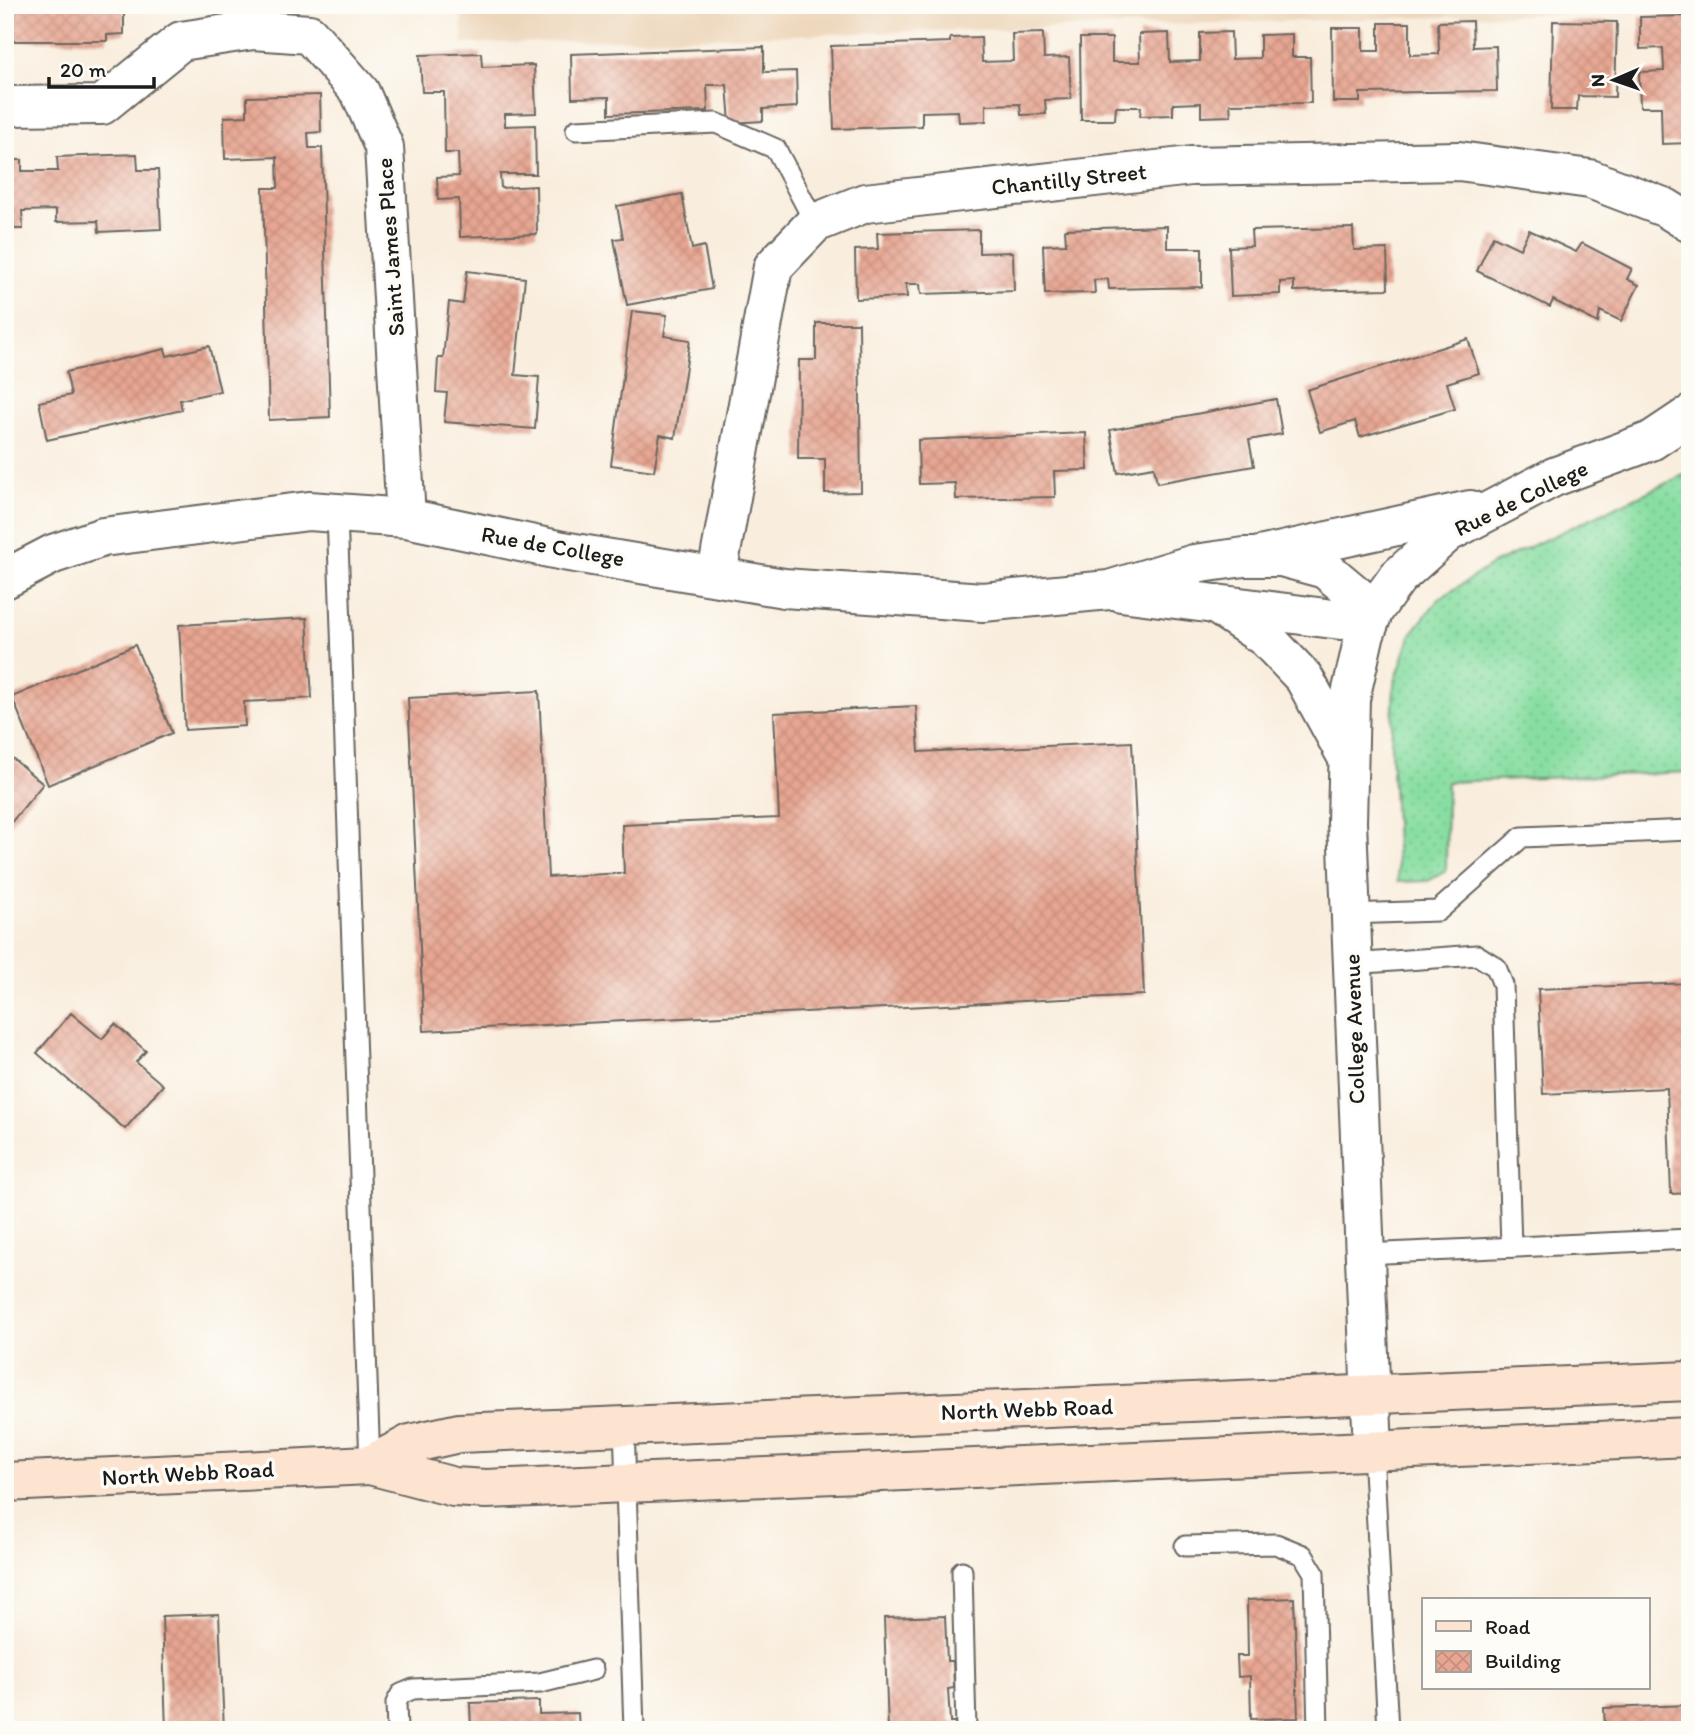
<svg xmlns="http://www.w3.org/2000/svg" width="1695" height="1735" viewBox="0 0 1695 1735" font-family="Itim,sans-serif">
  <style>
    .built { fill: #edd7bb }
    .grass { fill: url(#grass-dots); stroke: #527d5f; stroke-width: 2 }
    .building { fill: url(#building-cross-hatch) }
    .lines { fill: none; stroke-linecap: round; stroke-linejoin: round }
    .service-casing { stroke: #696660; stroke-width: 23 }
    .minor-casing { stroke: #696660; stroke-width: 42 }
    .tertiary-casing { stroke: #696660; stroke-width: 42 }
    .secondary-casing { stroke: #696660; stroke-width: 42 }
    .service { stroke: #fff; stroke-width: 19 }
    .minor { stroke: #fff; stroke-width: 38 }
    .tertiary { stroke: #fff; stroke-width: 38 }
    .secondary { stroke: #fde4d1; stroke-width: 38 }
    .labels { text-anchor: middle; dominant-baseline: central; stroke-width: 7; stroke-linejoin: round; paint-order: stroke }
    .street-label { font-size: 23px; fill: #1c1c1c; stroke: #fdfcf7 }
  </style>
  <defs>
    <pattern id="grass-dots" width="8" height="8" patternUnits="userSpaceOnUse" patternTransform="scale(1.75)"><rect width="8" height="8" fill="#88dea2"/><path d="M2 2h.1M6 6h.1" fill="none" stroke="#75be8b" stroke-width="1.8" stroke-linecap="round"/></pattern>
    <pattern id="building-cross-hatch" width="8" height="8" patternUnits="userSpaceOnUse" patternTransform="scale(1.75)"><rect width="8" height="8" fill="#e7a692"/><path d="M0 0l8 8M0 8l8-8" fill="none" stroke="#c68e7d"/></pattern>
  </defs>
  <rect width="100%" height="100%" fill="#fdfcf7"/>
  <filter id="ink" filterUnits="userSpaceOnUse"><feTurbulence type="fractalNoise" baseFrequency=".0143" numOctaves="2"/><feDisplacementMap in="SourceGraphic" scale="14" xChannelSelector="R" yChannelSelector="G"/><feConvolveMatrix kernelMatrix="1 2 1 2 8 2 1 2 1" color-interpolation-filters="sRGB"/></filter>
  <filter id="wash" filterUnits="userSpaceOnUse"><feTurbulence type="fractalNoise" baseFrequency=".00686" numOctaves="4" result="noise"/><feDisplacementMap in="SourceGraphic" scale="28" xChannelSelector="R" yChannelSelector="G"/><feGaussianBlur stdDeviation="1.57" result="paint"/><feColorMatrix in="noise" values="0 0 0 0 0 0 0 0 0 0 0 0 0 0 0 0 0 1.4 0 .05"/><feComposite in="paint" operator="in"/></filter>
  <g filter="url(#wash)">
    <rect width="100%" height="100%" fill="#f9eede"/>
    <polygon class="built" points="461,5 1690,5 1690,10 463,44"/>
    <polygon class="grass" points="1690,472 1690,772 1447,782 1446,871 1428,881 1398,882 1391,749 1394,685 1411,634 1438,600 1493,564"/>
    <g id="blocks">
      <g class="building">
        <polygon points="5,5 124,5 124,34 107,35 107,41 5,41"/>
        <polygon points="1690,16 1690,143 1662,144 1661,107 1640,107 1639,72 1664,71 1663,48 1640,49 1640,17"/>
        <polygon points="1472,21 1473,47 1496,46 1497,91 1360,93 1360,102 1333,102 1332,28 1363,28 1363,51 1379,51 1379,23 1410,23 1410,55 1439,54 1438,22"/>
        <polygon points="1553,21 1617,22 1615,97 1578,96 1577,110 1551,110"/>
        <polygon points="1231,32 1232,59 1260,58 1260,35 1292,34 1292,57 1310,57 1311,103 1230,104 1231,116 1201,117 1201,103 1173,104 1173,115 1140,116 1141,107 1116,107 1115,120 1081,120 1080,38 1112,38 1112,62 1140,62 1139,34 1169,33 1170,62 1200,61 1200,33"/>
        <polygon points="1043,33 1044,58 1069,57 1071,99 1045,100 1046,114 1021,115 1020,104 986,105 986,121 959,122 958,111 922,112 922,126 834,129 831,46 950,42 950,38 981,37 982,62 1013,61 1012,34"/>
        <polygon points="764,47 764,72 796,71 797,107 763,109 763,121 730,123 727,85 707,85 708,111 609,114 609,97 572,98 571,54"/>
        <polygon points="481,53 482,67 534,65 536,113 505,114 505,126 535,125 536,174 500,174 501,188 536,186 537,234 460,237 459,199 438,200 437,177 459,176 458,153 445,153 444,92 422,92 420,55"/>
        <polygon points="320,95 321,132 308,133 309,148 322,148 330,417 269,420 263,188 278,188 277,157 225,159 224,117 247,116 247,97"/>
        <polygon points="137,154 138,170 158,170 161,229 99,232 98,221 56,222 56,210 22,211 23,229 5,229 5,160 22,160 22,171 58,171 57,157"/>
        <polygon points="682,194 692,249 704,246 712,289 627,305 614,239 623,238 617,206"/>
        <polygon points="1167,226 1167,248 1202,248 1202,287 1109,289 1108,279 1094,280 1095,293 1045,294 1043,245 1066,244 1065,229"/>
        <polygon points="1353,228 1354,250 1387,249 1388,289 1294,291 1294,281 1280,282 1280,294 1231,296 1229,247 1252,246 1251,230"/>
        <polygon points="979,230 979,253 1013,252 1014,291 921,294 920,284 906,284 907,297 856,299 855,250 878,249 877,233"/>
        <polygon points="1529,230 1576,252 1582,243 1632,269 1627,279 1639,285 1621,321 1600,311 1598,323 1553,300 1550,307 1477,271 1493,236 1520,249"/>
        <polygon points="467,271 525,278 515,375 539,377 535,429 444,422 447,393 436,392 438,358 443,358 449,302 463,304"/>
        <polygon points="632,311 667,315 664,336 690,340 675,438 660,435 654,471 611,465"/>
        <polygon points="816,323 859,323 861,492 825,493 825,459 798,459 799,360 816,360"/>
        <polygon points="1468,339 1479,373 1447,383 1455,409 1360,437 1355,421 1320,432 1307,390"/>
        <polygon points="5,342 13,344 7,382 5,382"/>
        <polygon points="209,346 220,391 180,400 182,410 47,440 39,402 71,395 66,372 165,349 167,356"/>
        <polygon points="1276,399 1282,434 1249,440 1254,466 1157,483 1154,467 1118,473 1110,430"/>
        <polygon points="1086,433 1088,470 1054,471 1055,497 956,499 955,483 919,484 918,440"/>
        <polygon points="307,618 312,698 244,702 245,726 185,730 179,625"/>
        <polygon points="135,645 172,733 48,785 12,697"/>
        <polygon points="539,691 548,877 624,873 622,825 779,818 774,713 916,706 919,752 1132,742 1144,995 424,1031 408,698"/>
        <polygon points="5,752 43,784 5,830"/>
        <polygon points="1690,983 1690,1193 1671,1194 1667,1088 1543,1094 1538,989"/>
        <polygon points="71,1013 102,1039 115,1024 146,1051 136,1062 163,1085 125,1129 37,1053"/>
        <polygon points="1294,1598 1298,1718 1251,1719 1250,1676 1238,1677 1237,1656 1248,1656 1247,1600"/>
        <polygon points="219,1614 224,1730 166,1730 162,1616"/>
        <polygon points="945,1616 947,1661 953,1661 954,1688 948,1689 950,1722 955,1722 956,1730 888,1730 884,1618"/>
        <polygon points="539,1701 539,1714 578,1713 579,1730 471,1730 470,1703"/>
        <polygon points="1690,1705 1690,1730 1605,1730 1604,1708"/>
      </g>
    </g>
  </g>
  <g filter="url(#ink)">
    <use href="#blocks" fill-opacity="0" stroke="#696660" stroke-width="2"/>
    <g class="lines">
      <g class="service-casing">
        <g id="service">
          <polyline points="576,130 716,123 776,149 815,223"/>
          <polyline points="337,513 370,1465"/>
          <polyline points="1349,914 1438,911 1522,837 1690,830"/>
          <polyline points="1351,964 1477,955 1496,967 1503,985 1511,1247"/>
          <polyline points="1364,1254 1690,1239"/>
          <polyline points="624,1425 634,1730"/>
          <polyline points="1373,1451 1388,1730"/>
          <polyline points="1185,1546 1276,1544 1303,1555 1314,1573 1318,1730"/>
          <polyline points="962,1571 966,1730"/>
          <polyline points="397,1730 396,1703 401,1694 413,1689 540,1683 593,1670"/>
        </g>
      </g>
      <g class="minor-casing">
        <g id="minor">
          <polyline points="5,106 102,105 181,41 253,30 309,34 360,92 384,147 406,518"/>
          <polyline points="717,574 773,267 815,223 865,203 1191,166 1459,161 1590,179 1666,208 1690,223"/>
          <polyline points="5,579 53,554 103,537 309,511 406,518 563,551 784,588 983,602 1109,590 1194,564 1244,557 1281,557 1325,569 1374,610"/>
          <polyline points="1121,592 1341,620 1374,610"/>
        </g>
      </g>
      <g class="tertiary-casing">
        <g id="tertiary">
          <polyline points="1255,557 1470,510"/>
          <polyline points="1215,604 1266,638 1304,678 1346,755"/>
          <polyline points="1373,1451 1347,822 1350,699 1364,637 1374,610 1398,577 1447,533 1554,477 1651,441 1690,415"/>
        </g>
      </g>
      <g class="secondary-casing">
        <g id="secondary">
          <polyline points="370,1465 410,1444 459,1433 1690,1381"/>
          <polyline points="5,1482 370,1465 454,1487 486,1489 1690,1437"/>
        </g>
      </g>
      <use href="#service" class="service"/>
      <use href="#minor" class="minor"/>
      <use href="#tertiary" class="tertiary"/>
      <use href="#secondary" class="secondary"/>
    </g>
  </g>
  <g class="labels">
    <g class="street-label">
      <text transform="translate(1069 179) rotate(-6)">Chantilly Street</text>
      <text transform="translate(390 247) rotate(-94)">Saint James Place</text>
      <text transform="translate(1521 498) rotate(-26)">Rue de College</text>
      <text transform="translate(553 546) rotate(10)">Rue de College</text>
      <text transform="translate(1354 1029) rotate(-92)">College Avenue</text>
      <text transform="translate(1027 1409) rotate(-2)">North Webb Road</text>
      <text transform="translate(188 1473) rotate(-3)">North Webb Road</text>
    </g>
  </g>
  <rect width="1695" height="1735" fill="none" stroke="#fdfcf7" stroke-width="28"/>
  <rect x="1422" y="1598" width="228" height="91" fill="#fdfcf7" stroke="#a3a29f" stroke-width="2"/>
  <rect x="1436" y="1621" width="35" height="10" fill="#fde4d1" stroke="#a3a29f" stroke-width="2"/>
  <text x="1485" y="1634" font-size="21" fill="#1c1c1c">Road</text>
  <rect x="1436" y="1651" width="35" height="21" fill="url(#building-cross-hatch)" stroke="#a3a29f" stroke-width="2"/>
  <text x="1485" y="1668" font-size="21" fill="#1c1c1c">Building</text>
  <g transform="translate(1614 80) rotate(268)" stroke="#fdfcf7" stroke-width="5" paint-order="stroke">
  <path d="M0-5L12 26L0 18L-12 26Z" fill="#1c1c1c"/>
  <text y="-10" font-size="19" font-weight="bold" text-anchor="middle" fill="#1c1c1c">N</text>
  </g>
  <path d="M49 77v10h105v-10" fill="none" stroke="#1c1c1c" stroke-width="3.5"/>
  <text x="60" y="77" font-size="21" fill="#1c1c1c" stroke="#fdfcf7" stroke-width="5" paint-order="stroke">20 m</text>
</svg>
